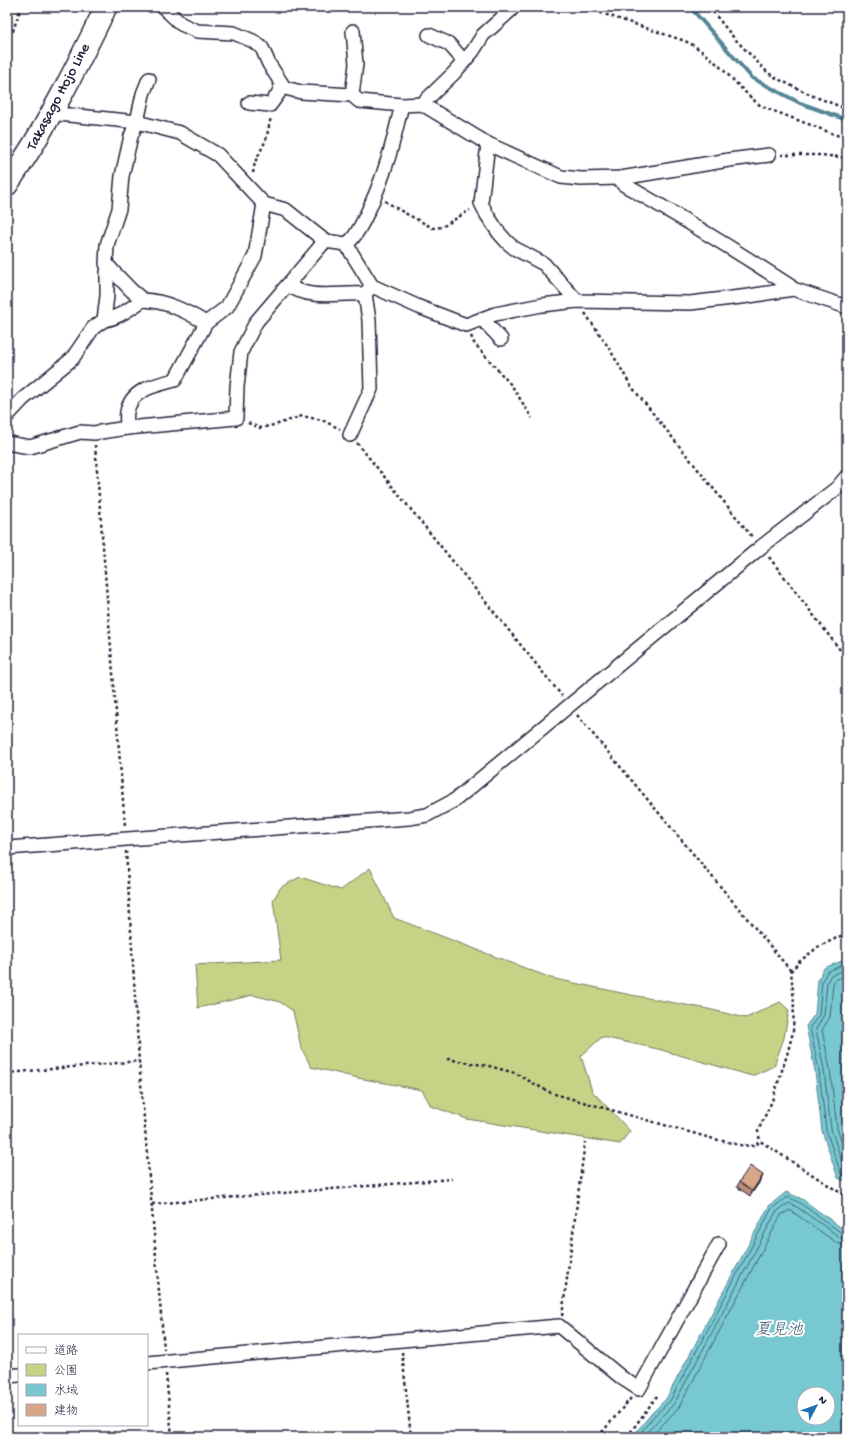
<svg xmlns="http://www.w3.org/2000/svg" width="854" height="1444" viewBox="0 0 854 1444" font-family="'Gochi Hand','Klee One',sans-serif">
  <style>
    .green { fill: #c6d386; stroke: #747a60 }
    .water { fill: #77c8d0; stroke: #558694; fill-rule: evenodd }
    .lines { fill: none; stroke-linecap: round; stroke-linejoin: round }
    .shore { stroke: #446477; stroke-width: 1 }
    .stream { stroke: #558694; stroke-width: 4 }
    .minor-casing { stroke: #22223b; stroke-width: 16 }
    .primary-casing { stroke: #22223b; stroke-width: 24 }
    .path { stroke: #22223b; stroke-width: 2.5; stroke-dasharray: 3 3; stroke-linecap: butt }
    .minor { stroke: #fff; stroke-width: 13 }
    .primary { stroke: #fff; stroke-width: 21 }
    .wall { fill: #b98f76; stroke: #22223b }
    .shaded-wall { fill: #967460; stroke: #22223b }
    .building { fill: #d7a689; stroke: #22223b }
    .labels { text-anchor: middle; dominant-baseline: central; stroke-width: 4; stroke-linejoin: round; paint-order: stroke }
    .street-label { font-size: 15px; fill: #22223b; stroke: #fff }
    .water-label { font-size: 16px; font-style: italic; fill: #405c6f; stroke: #fff }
  </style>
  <rect width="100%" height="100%" fill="#fff"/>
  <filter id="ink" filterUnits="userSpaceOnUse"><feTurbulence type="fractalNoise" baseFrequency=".025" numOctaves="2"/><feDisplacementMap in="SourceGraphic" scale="8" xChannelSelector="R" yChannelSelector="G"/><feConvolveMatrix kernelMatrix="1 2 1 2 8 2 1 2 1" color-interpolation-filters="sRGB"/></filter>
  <g filter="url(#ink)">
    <polygon class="green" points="370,868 394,918 551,978 631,995 708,1009 746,1018 780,1002 789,1010 784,1038 774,1066 752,1076 658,1049 602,1037 581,1056 592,1091 630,1131 620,1144 467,1119 431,1106 422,1090 358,1078 311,1067 301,1047 293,1011 280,1002 253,995 198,1008 195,965 281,960 273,900 281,887 300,877 341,890"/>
    <g class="water">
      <polygon points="847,959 847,1182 838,1178 822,1131 815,1071 806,1026 815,1014 818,980 824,968"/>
      <path d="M786,1192l16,7 45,33v205h-215l20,-24 14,-14 103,-193zM804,1394h24v24h-24z"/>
    </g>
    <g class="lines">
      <g class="shore">
        <polyline points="847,963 827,972 822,981 819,1015 810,1027 819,1071 826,1130 841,1174 847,1178"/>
        <polyline points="847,969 831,975 827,982 824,1015 816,1029 824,1070 831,1129 845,1171 847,1172"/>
        <polyline points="847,975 835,980 833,984 830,1017 822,1030 830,1069 837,1128 847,1158"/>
        <polyline points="637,1437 655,1415 670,1401 772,1208 788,1197 800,1203 843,1234 847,1235"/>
        <polyline points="643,1437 659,1419 674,1404 776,1212 789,1203 797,1207 841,1238 847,1240"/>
        <polyline points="651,1437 679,1407 781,1215 790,1210 837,1243 847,1246"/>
      </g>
      <polyline class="stream" points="690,7 752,78 800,103 847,120"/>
      <g class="minor-casing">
        <g id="minor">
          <polyline points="163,7 181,24 197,31 234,33 253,41 262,48 269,64 282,84 278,94 270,105 249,103"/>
          <polyline points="429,35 449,44 464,61"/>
          <polyline points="281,87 301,92 352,95 359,101 402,105 422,104 488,144 561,177 581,179 621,178 729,160 769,155"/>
          <polyline points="352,95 356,64 353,31"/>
          <polyline points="422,104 454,73 473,51 483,35 511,10"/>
          <polyline points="53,111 59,114 137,122 180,133 218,155 264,204 286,210 325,241 346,244 372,286 419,307 466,325 495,314 542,305 577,301 690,303 749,296 793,289 847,307"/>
          <polyline points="488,144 481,203 487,215 499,233 507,242 514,248 544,264 577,301"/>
          <path d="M621,178l2,6c56,32 112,66 167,102v3"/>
          <path d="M346,244c14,-6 36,-65 41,-82 6,-18 10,-38 15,-57"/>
          <path d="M288,285c23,16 51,7 77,9l5,-6"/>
          <polyline points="143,300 132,291 106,264 107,245 119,209 122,176 131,136 137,122 143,94 149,79"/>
          <polyline points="482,319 501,339"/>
          <path d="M104,320c15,-2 26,-12 39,-20 23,1 43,11 63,23"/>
          <polyline points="7,416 23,399 72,359 93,328 104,320 107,296 107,272 110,268"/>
          <path d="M127,428c0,-5 -1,-11 0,-16 4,-23 29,-27 48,-32l31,-57 21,-16 28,-51 9,-52"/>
          <polyline points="350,435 371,389 369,320 365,294"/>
          <polyline points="7,443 30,447 80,432 94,433 127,428 236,418 237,387 241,352 256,322 325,241"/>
          <polyline points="7,848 409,818 427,815 455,800 761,547 837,488 847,476"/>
          <polyline points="147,1363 559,1326 622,1378 639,1389 719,1244"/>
          <polyline points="7,1376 19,1375"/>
        </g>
      </g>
      <g class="primary-casing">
        <path id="primary" d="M7,185c39,-56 69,-117 99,-178"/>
      </g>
      <g class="path">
        <path d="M583,7l102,34c31,15 50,45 76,65l86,33"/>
        <polyline points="709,7 734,38 768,73 780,80 813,96 847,109"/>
        <polyline points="7,33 13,31 21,7"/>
        <polyline points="781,155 821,155 847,158"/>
        <polyline points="253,173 255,162 266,140 271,117"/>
        <polyline points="385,201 403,212 433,228 442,227 470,210"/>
        <polyline points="585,313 609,348 631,386 753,538"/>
        <polyline points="471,336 474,343 512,386 532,418"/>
        <polyline points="248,423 260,428 278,424 302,416 322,420 340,429"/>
        <polyline points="357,443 562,696"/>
        <polyline points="95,445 125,826"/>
        <polyline points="769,557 847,659"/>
        <polyline points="577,715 791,971"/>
        <polyline points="126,851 139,1061 164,1349"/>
        <polyline points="847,933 818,947 800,961 791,971 794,1002 793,1032 787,1055 772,1101 758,1131 760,1141 847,1197"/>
        <polyline points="447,1059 489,1066 515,1073 551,1093 714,1139 740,1145 755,1146 760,1141"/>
        <polyline points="7,1073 139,1061"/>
        <polyline points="152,1204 452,1179"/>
        <polyline points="562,1316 585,1142"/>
        <polyline points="402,1352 411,1437"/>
        <polyline points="166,1374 172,1437"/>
        <polyline points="598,1437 631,1398"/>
        <polyline points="627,1437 657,1396"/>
      </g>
      <use href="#minor" class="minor"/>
      <use href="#primary" class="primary"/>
    </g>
    <polygon class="wall" points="763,1175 761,1180 750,1196 737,1187 739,1182"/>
    <polygon class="shaded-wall" points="763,1175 761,1180 750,1196 752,1191"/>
    <polygon class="building" points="750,1166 763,1175 752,1191 739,1182"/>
  </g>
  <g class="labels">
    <g class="street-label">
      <text transform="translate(59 97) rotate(-62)">Takasago Hojo Line</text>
    </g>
    <g class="water-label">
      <text x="779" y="1331">夏見池</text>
    </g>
  </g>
  <rect width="854" height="1444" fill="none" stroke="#fff" stroke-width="24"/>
  <rect x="12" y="12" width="830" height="1420" fill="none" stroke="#22223b" stroke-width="1.5" filter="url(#ink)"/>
  <rect x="18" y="1334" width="130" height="92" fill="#ffffff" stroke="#a7a7b1"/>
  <rect x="26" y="1347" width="20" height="6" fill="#ffffff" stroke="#a7a7b1"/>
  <text x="54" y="1354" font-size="12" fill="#22223b">道路</text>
  <rect x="26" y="1364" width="20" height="12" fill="#c6d386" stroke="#a7a7b1"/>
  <text x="54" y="1374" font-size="12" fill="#22223b">公園</text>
  <rect x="26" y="1384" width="20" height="12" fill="#77c8d0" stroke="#a7a7b1"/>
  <text x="54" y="1394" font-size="12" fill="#22223b">水域</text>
  <rect x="26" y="1404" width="20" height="12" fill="#d7a689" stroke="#a7a7b1"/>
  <text x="54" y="1414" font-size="12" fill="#22223b">建物</text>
  <g transform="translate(816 1406) rotate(49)"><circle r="19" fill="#ffffff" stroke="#a7a7b1"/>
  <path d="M0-3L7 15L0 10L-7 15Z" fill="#1f6fb2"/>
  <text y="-6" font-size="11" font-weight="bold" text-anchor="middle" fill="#22223b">N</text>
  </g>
</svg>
